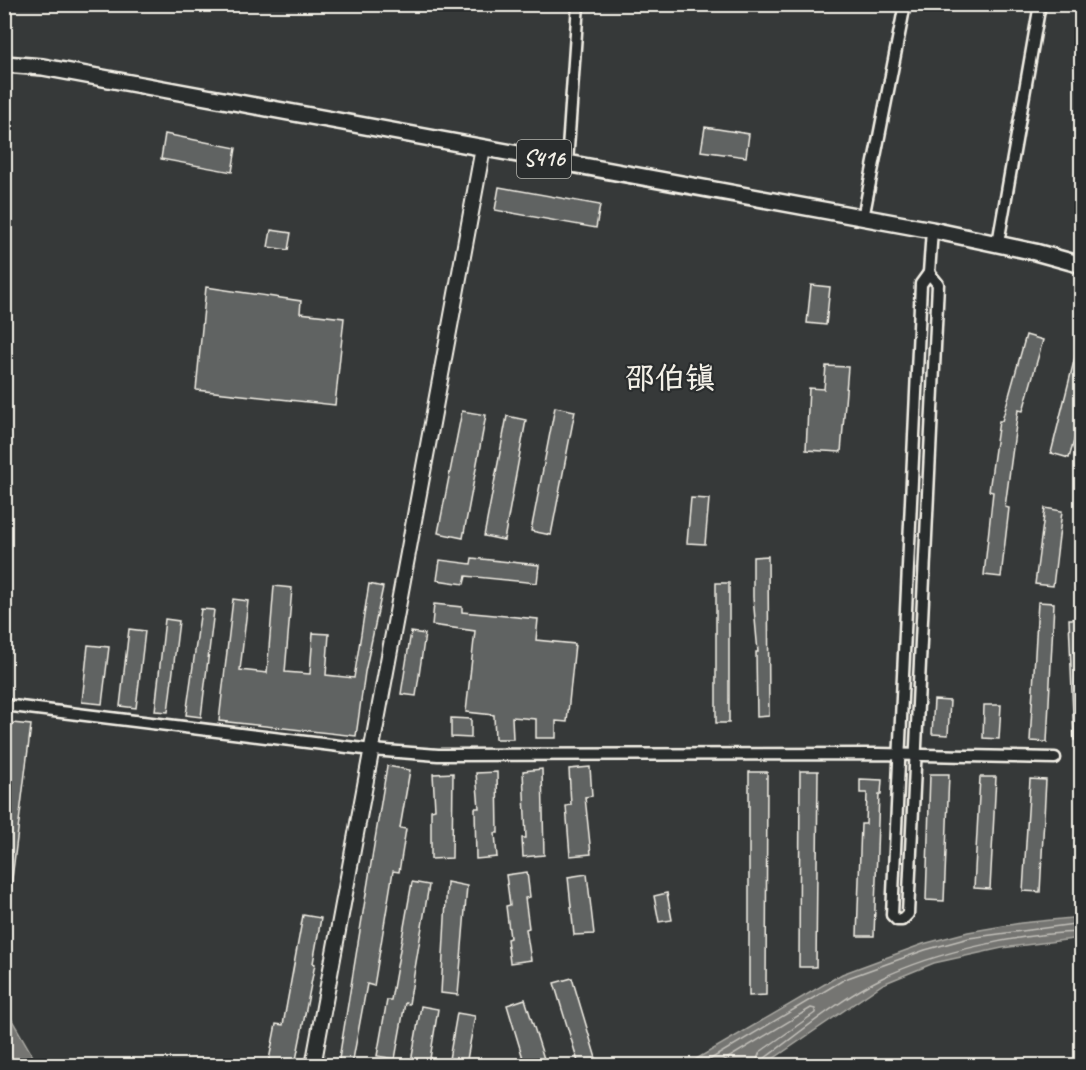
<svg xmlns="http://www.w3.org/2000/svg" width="1086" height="1070" viewBox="0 0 1086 1070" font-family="Caveat,'LXGW WenKai TC',sans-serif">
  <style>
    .water { fill: #757572; stroke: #a8a7a1; stroke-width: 1.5 }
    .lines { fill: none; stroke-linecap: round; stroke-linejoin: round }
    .shore { stroke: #c1bfb9; stroke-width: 1.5 }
    .building { fill: #616362; stroke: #f4f1e8; stroke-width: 1.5 }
    .minor-casing { stroke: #f4f1e8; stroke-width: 15 }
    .secondary-casing { stroke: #f4f1e8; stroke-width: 18 }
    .primary-casing { stroke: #f4f1e8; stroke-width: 20 }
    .minor { stroke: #2a2d2e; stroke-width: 10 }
    .secondary { stroke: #2a2d2e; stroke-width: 14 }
    .primary { stroke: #2a2d2e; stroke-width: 15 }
    .labels { text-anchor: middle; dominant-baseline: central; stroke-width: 4.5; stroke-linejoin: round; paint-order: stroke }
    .shield { fill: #2a2d2e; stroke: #b7b6b0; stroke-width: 1.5 }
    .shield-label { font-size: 22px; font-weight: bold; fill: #f4f1e8 }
    .district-label { font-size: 30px; font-weight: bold; fill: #f4f1e8; stroke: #2a2d2e }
  </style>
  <rect width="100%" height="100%" fill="#363939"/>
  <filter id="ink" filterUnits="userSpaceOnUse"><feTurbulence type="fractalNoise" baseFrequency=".0167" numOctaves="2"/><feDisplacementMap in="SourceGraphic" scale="12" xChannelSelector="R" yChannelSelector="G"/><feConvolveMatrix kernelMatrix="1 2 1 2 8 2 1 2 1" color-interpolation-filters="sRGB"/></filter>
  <g filter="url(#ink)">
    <g class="water">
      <polygon points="1081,917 1081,938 1002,948 934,963 883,984 764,1065 686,1065 842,974 923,944 968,932 1021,923"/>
      <polygon points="5,1008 38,1065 5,1065"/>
    </g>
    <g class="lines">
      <g class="shore">
        <polyline points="699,1066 845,979 925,950 969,938 1082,923"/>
        <polyline points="715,1066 811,1008 815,1009 815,1013 760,1052 754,1066"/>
        <path d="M762,1066l3,-8c37,-27 75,-59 117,-80 53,-26 140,-45 200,-46"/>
      </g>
    </g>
    <g class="building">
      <polygon points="705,127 749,134 746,157 701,151"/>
      <polygon points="165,134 236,148 232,172 161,159"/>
      <polygon points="499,187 600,205 596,228 495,210"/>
      <polygon points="271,230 291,233 288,250 268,247"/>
      <polygon points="811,285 830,287 826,325 807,323"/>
      <polygon points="206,287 301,301 300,313 344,318 335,405 196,390"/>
      <polygon points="1026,335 1043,340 1023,411 1018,410 1005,507 1009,508 1001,577 984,575 993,492 989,491 999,421 1002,421"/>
      <polygon points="1079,341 1082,341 1082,413 1069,458 1051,453"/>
      <polygon points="826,366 848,367 841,452 806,450 809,388 824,389"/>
      <polygon points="555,407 575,411 551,535 531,531"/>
      <polygon points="462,411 486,415 463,538 438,533"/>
      <polygon points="507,416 526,420 504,540 484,536"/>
      <polygon points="691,498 709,499 705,544 687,543"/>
      <polygon points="1045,508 1062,511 1053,586 1035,584"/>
      <polygon points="768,556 769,716 757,717 756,652 758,652 753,597 753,557"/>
      <polygon points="472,558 539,565 537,583 466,576 464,584 437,580 440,560 471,564"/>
      <rect x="716" y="583" width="13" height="140"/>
      <polygon points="369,584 383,587 365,672 356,736 219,721 233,599 248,601 240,670 267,673 274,586 292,588 285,672 310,674 313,633 329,634 326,675 354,678"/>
      <polygon points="1038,602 1054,603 1047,742 1030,741"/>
      <polygon points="434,604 462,607 462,612 538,619 536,640 575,644 567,722 556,721 556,738 536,738 536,719 512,717 513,739 495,739 494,715 466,712 475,631 432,625"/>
      <polygon points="201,609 214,610 201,717 186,715"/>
      <polygon points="165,619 179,621 168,712 155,711"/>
      <polygon points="1069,619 1082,619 1082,740 1074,740"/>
      <polygon points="129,629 145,631 136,708 120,706"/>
      <polygon points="411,632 425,634 416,696 401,694"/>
      <polygon points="88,645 109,647 102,704 82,702"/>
      <polygon points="934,700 950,701 948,735 932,734"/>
      <polygon points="984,705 1001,705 999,739 983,738"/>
      <polygon points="451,718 471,719 471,738 451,737"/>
      <polygon points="12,723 31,725 10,895 4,895 4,786"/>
      <polygon points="387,766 410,770 400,828 406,829 399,872 393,871 374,986 367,984 352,1065 338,1065"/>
      <polygon points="590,767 592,796 585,797 591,854 570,856 566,806 571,805 569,769"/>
      <polygon points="542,769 544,855 523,857 522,838 526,838 523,771"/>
      <polygon points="800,771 818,771 816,967 799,967"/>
      <polygon points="497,772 498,833 495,833 497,857 476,859 475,808 479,808 476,773"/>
      <polygon points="749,772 767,772 766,995 749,996"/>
      <polygon points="453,773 452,858 431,859 431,810 435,809 433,774"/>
      <polygon points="930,774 949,774 944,901 926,900"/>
      <polygon points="980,777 996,777 990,889 974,888"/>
      <polygon points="860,779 882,780 881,794 879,794 874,936 857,936 861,824 866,824 867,793 860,793"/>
      <polygon points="1030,779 1046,780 1040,892 1023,891"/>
      <polygon points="527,872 530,897 525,898 529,928 526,929 531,960 510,963 507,939 510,938 506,906 510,905 506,875"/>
      <polygon points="587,874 594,934 574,935 568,877"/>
      <polygon points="412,882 429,885 409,1004 405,1003 395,1059 377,1056 387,1000 391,1000"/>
      <polygon points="447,882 467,886 458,995 441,993"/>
      <polygon points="667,893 672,920 659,922 654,896"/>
      <polygon points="303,915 321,918 313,963 315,964 295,1065 268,1065 276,1024 283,1025"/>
      <polygon points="572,978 598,1065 579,1065 554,983"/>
      <polygon points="525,999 546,1065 525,1065 507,1005"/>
      <polygon points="421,1006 438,1009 429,1065 411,1062"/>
      <polygon points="457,1013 475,1016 466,1065 448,1065"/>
    </g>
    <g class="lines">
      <g class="minor-casing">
        <g id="minor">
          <polyline points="567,163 578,4"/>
          <polyline points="863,218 905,4"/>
          <polyline points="998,243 1040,4"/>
          <polygon points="929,273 938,284 908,914 902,920 897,920 892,915 921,284"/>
          <polyline points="929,273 932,230"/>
          <polyline points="4,705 372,750 438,755 878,754 1055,758"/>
        </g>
      </g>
      <g class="secondary-casing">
        <polyline id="secondary" points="313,1066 483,148"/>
      </g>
      <g class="primary-casing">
        <polyline id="primary" points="4,64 43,67 932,230 1035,252 1082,265"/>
      </g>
      <use href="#minor" class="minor"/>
      <use href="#secondary" class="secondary"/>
      <use href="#primary" class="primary"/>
    </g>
  </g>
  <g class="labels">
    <rect class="shield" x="517" y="140" width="54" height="38" rx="4.5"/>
    <g class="shield-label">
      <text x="544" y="159">S416</text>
    </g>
    <g class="district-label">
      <text x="670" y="378">邵伯镇</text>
    </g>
  </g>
  <rect width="1086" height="1070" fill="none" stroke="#2a2d2e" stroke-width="24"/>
  <rect x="12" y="12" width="1062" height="1046" fill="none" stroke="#f4f1e8" stroke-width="2" filter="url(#ink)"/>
</svg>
